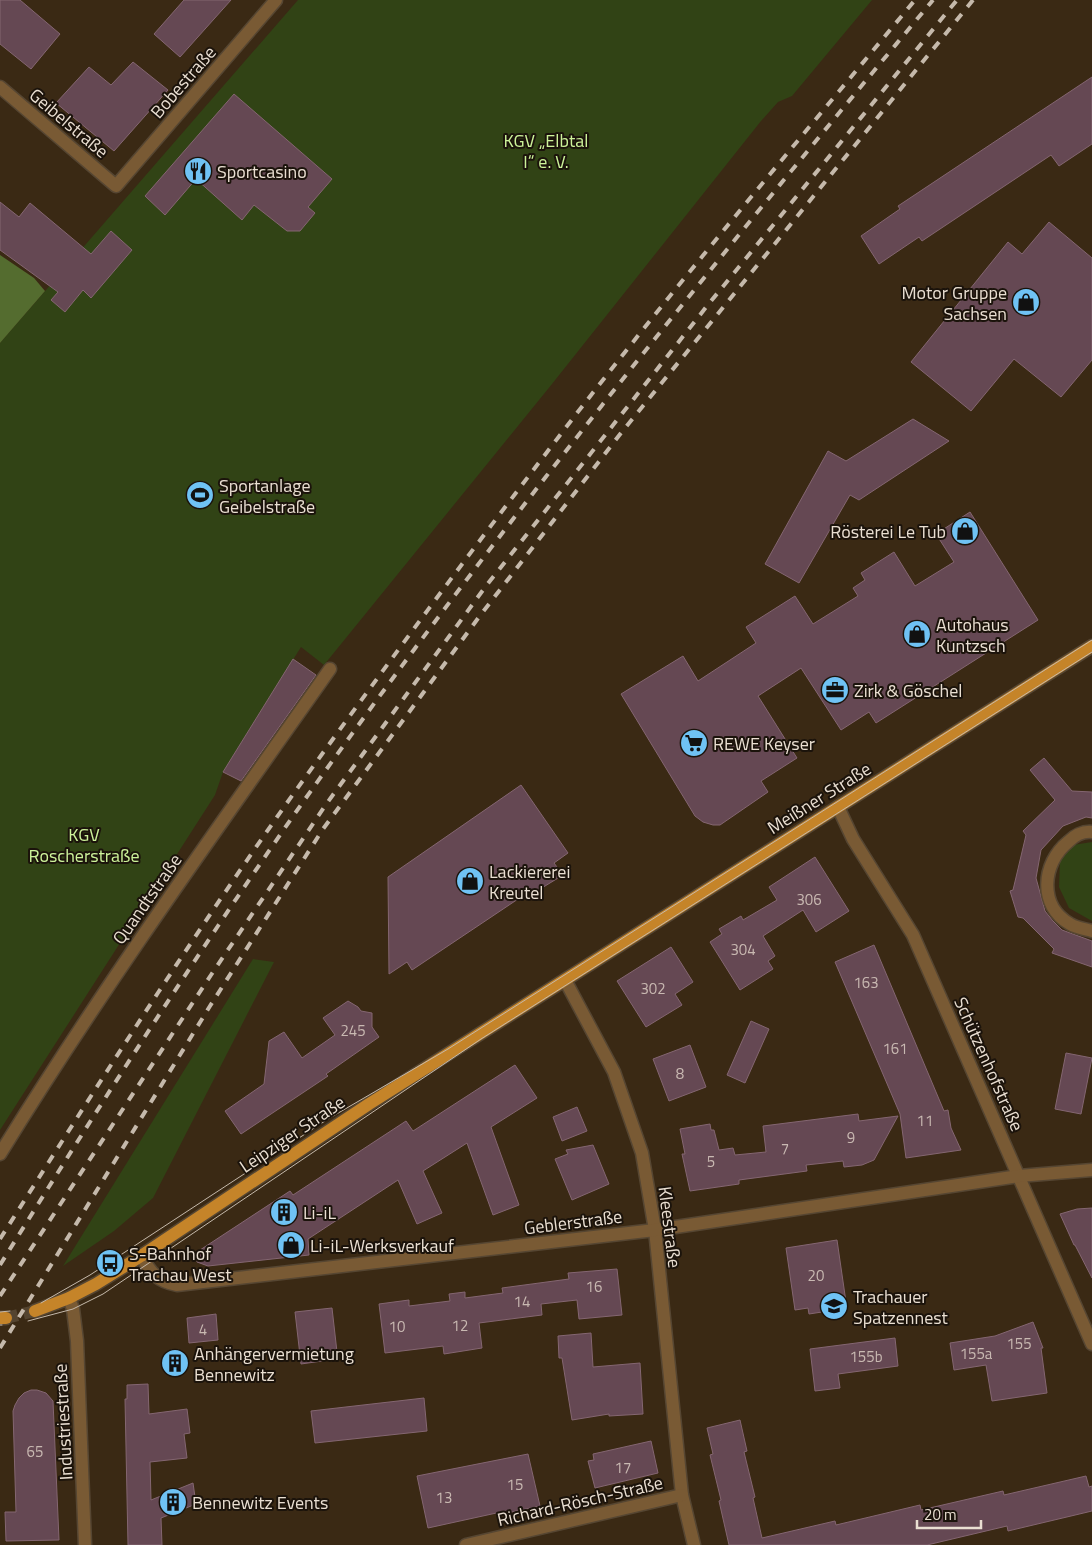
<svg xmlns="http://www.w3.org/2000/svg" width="1092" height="1545" viewBox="0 0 1092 1545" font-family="'Titillium Web',sans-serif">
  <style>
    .green { fill: #314315 }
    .forest { fill: #546c2f }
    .building { fill: #654853; stroke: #846671 }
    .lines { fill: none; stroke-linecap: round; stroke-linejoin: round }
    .major-tunnel { stroke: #544430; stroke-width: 12; stroke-dasharray: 12 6; stroke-linecap: butt }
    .minor-casing { stroke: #564632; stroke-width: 15 }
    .major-casing { stroke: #564632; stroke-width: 15 }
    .minor { stroke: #795a34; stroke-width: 12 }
    .major { stroke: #c58429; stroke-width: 12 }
    .tram { stroke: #c5b9ab; stroke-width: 1 }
    .rail { stroke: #c5b9ab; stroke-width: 4; stroke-dasharray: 9 9; stroke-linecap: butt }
    .labels { text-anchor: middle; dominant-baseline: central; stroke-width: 4; stroke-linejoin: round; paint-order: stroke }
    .number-label { font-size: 15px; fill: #c9b9b2 }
    .street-label { font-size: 18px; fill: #eadfd2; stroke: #1b130b }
    .park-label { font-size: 18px; fill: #cdf39a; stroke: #1b130b }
    .poi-label { font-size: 18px; fill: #eadfd2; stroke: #1b130b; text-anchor: start }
  </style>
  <rect width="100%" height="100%" fill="#3a2914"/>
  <g class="green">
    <polygon points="298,0 872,0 792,96 778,102 761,121 552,384 324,665 301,647 223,772 215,795 0,1130 0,343"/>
    <polygon points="1092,842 1092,921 1069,908 1059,887 1060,861 1073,845"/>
    <polygon points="253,959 274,962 153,1198 114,1231 63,1266"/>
  </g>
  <polygon class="forest" points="0,255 34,278 45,291 0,343"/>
  <g class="building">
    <polygon points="0,0 20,0 60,34 31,69 0,44"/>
    <polygon points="184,0 231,0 180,57 154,34"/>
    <polygon points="133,62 168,90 114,151 56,103 89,67 111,85"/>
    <polygon points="1092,77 1092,144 1059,166 1051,155 922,241 919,237 879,264 861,236 900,209 898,206"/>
    <polygon points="234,94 332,179 308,207 315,213 300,231 287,231 254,205 242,220 196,179 165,215 145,196"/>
    <polygon points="0,202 19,217 30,203 91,254 111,231 132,250 91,298 83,290 65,312 51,300 58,292 0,250"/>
    <polygon points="1049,222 1092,258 1092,360 1061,397 1014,359 971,411 911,362 1008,242 1022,254"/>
    <polygon points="913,419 949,441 859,500 850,495 799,583 765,564 828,451 846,461"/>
    <polygon points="970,512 1038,620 876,723 869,712 841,730 801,668 758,696 797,758 761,781 768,792 720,825 713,825 703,822 695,816 621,694 683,656 698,681 756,643 746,627 795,596 813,624 858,596 853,588 865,580 861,573 894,552 915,586 954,562 936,534"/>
    <polygon points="293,659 316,675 241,781 223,772"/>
    <polygon points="1044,758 1072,791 1092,792 1092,818 1086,817 1063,826 1041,850 1036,878 1045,911 1053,921 1062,930 1092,941 1092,967 1052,953 1054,949 1023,918 1018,917 1010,891 1013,890 1026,835 1023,831 1055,800 1030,770"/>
    <polygon points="521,785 568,853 554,863 563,875 532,894 530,891 412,970 407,962 389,974 388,877"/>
    <polygon points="815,857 849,911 816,932 803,910 763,936 775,956 768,961 773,969 740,990 710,942 722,934 719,929 741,916 743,920 777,900 769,887"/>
    <polygon points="874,945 944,1111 948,1110 951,1128 961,1150 906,1158 900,1114 835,962"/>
    <polygon points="671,947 693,982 675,994 682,1005 646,1027 617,981"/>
    <polygon points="348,1001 358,1007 361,1011 372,1013 372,1027 379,1037 326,1074 328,1076 241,1134 225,1111 264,1084 269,1041 284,1032 302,1058 335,1035 323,1018"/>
    <polygon points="751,1021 769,1029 745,1083 727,1075"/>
    <polygon points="690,1045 706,1087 669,1101 653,1059"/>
    <polygon points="1066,1053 1092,1058 1081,1114 1055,1109"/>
    <polygon points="515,1065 537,1098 491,1127 519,1205 493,1215 467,1143 423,1171 442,1213 417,1224 398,1180 308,1239 309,1255 208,1266 197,1262 197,1252 290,1191 293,1195 406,1121 413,1131"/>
    <polygon points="577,1107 587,1131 562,1141 553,1117"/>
    <polygon points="858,1114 859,1121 898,1116 874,1160 862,1165 844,1167 843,1161 806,1165 807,1171 739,1180 739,1184 690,1191 682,1154 685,1154 680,1129 710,1124 711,1130 714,1130 719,1150 733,1148 735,1155 766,1152 763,1126"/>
    <polygon points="593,1145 609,1184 572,1200 555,1159 568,1154 566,1150"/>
    <polygon points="1092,1208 1092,1278 1075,1245 1074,1245 1060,1214 1077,1209"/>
    <polygon points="837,1240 846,1302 834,1304 835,1310 809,1314 808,1308 795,1310 786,1248"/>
    <polygon points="617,1269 622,1315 579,1319 577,1300 541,1304 542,1315 479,1323 482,1348 444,1354 443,1346 385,1353 379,1304 409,1300 409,1306 450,1301 449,1294 465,1292 465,1298 503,1293 502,1288 569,1279 568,1273"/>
    <polygon points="332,1308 337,1352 321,1354 322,1361 301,1364 295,1312"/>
    <polygon points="216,1314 218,1340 189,1343 187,1318"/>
    <polygon points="1033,1322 1043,1348 1041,1348 1047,1393 992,1401 986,1365 954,1370 950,1343 995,1336"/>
    <polygon points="591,1333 593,1367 640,1363 643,1414 609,1416 609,1414 572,1420 562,1358 559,1358 558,1336"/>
    <polygon points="895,1338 898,1366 838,1374 840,1388 815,1391 810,1349"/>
    <polygon points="148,1384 149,1414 187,1409 190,1433 184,1434 187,1458 150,1462 151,1500 193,1483 196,1504 161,1518 162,1545 128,1545 125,1399 127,1399 127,1385"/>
    <polygon points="31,1390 37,1390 46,1393 53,1401 59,1540 6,1541 5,1512 16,1512 13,1411 15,1405 19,1398 24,1393"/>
    <polygon points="424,1398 427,1431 315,1443 311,1411"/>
    <polygon points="740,1420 747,1451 744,1452 755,1497 753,1498 762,1538 835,1521 836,1525 920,1505 921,1510 1003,1491 1004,1495 1086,1476 1089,1487 1092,1486 1092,1511 1008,1531 1007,1526 927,1545 729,1545 719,1501 721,1500 710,1455 713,1454 707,1428"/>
    <polygon points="651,1441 658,1473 595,1488 588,1461 594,1460 593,1454"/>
    <polygon points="528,1454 540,1506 502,1514 501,1512 428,1528 417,1476"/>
  </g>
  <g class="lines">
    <polyline class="major-tunnel" points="6,1318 35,1311"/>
    <g class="minor-casing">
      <g id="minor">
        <polyline points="0,87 116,186 276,0"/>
        <polyline points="838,807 853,839 913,935 1092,1344"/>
        <path d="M1092,832c-9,-1 -18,4 -24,10 -26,21 -30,64 2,82 6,4 15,5 22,7"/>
        <polyline points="565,980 614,1072 642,1153 655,1230 682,1495 694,1545"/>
        <path d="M0,1154c103,-167 217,-325 330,-485"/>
        <path d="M141,1256c10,17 16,25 36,29l478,-55 364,-54 73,-6"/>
        <polyline points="69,1298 73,1309 77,1341 85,1545"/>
        <polyline points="466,1545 682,1495"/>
      </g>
    </g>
    <g class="major-casing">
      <g id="major">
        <polyline points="35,1311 69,1298 96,1284 141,1256 369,1104 1092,646"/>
        <polyline points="0,1318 6,1318"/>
      </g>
    </g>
    <use href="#minor" class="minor"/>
    <use href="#major" class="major"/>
    <g class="tram">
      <polyline points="41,1303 90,1275 328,1119 448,1049 1092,640"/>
      <polyline points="0,1312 10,1311"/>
      <polyline points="28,1321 73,1309 103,1294 481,1039 1092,652"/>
      <polyline points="0,1325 2,1325"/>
    </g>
    <g class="rail">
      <path d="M0,1239c95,-150 191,-301 294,-446 89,-124 180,-246 273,-367 112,-145 231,-285 348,-426"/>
      <path d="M0,1265c97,-156 197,-312 303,-463 197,-277 412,-541 630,-802"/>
      <polyline points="0,1296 211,975 327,803 486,586 707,306 957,0"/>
      <polyline points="0,1348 210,1006 323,829 479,617 621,433 973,0"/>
    </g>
  </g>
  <defs>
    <g id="restaurant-disc" transform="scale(1.4375)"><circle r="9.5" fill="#6fc2f4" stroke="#1b130b"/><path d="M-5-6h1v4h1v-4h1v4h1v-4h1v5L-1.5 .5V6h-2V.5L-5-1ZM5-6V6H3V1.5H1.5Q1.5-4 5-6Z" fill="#111"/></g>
    <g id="shop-disc" transform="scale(1.4375)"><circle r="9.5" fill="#6fc2f4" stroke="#1b130b"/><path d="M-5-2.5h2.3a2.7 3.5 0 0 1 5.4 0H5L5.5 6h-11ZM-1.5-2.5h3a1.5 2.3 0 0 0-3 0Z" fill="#111"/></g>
    <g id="stadium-disc" transform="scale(1.4375)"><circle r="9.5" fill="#6fc2f4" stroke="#1b130b"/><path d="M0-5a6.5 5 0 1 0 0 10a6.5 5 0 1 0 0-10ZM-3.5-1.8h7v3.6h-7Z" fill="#111"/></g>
    <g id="office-disc" transform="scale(1.4375)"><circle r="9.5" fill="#6fc2f4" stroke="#1b130b"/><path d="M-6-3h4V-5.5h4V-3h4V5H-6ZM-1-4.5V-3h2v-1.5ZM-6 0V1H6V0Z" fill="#111"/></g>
    <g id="supermarket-disc" transform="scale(1.4375)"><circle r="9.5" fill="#6fc2f4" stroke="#1b130b"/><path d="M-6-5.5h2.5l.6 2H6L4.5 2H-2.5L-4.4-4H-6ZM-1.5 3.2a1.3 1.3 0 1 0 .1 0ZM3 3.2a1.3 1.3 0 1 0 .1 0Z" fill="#111"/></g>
    <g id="building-disc" transform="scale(1.4375)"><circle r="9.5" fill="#6fc2f4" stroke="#1b130b"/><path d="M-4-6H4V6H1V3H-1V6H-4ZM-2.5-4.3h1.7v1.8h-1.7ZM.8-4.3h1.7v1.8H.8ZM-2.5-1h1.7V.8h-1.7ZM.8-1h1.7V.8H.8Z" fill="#111"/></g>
    <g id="bus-disc" transform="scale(1.4375)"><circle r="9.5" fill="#6fc2f4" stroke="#1b130b"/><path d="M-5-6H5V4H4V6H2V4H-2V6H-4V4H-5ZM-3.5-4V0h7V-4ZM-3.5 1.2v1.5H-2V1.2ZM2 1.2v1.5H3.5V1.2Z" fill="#111"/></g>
    <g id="school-disc" transform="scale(1.4375)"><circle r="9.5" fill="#6fc2f4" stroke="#1b130b"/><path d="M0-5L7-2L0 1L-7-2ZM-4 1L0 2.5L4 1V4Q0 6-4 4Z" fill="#111"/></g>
  </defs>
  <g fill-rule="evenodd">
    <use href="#restaurant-disc" x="198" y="171"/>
    <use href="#shop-disc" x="1026" y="302"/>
    <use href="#stadium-disc" x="200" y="495"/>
    <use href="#shop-disc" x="965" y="531"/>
    <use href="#shop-disc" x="917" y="634"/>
    <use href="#office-disc" x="835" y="690"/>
    <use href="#supermarket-disc" x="694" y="743"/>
    <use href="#shop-disc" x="470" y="881"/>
    <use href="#building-disc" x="284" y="1212"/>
    <use href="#shop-disc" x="291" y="1245"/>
    <use href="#bus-disc" x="110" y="1263"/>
    <use href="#school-disc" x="834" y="1306"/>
    <use href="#building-disc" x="175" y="1363"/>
    <use href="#building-disc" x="173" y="1502"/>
  </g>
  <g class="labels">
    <g class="number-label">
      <text x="809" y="899">306</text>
      <text x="743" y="949">304</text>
      <text x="866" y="982">163</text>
      <text x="653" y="988">302</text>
      <text x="353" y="1030">245</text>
      <text x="895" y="1048">161</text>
      <text x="680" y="1073">8</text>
      <text x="925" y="1120">11</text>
      <text x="851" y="1137">9</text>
      <text x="785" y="1148">7</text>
      <text x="711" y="1161">5</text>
      <text x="816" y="1275">20</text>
      <text x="594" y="1286">16</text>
      <text x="522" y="1301">14</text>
      <text x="460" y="1325">12</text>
      <text x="397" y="1326">10</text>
      <text x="203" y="1329">4</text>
      <text x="1019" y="1343">155</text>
      <text x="976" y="1353">155a</text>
      <text x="866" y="1356">155b</text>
      <text x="35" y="1451">65</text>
      <text x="623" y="1467">17</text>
      <text x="515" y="1484">15</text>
      <text x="444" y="1497">13</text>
    </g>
    <g class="street-label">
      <text transform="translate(183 82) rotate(-49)">Bobestraße</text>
      <text transform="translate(69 123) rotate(40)">Geibelstraße</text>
      <text transform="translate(819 798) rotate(-32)">Meißner Straße</text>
      <text transform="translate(147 899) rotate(-55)">Quandtstraße</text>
      <text transform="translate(989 1064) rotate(66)">Schützenhofstraße</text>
      <text transform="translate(292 1134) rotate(-34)">Leipziger Straße</text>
      <text transform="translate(573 1222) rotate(-7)">Geblerstraße</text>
      <text transform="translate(670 1227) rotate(83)">Kleestraße</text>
      <text transform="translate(63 1422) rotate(-93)">Industriestraße</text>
      <text transform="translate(580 1501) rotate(-13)">Richard-Rösch-Straße</text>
    </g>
    <g class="park-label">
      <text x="546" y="140">KGV „Elbtal<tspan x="546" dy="21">I“ e. V.</tspan></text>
      <text x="84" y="834">KGV<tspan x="84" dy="21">Roscherstraße</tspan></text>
    </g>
    <g class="poi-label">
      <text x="217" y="171">Sportcasino</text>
      <text x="1007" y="292" text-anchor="end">Motor Gruppe<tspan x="1007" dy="21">Sachsen</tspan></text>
      <text x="219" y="485">Sportanlage<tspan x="219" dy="21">Geibelstraße</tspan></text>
      <text x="946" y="531" text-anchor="end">Rösterei Le Tub</text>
      <text x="936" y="624">Autohaus<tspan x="936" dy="21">Kuntzsch</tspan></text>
      <text x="854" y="690">Zirk &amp; Göschel</text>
      <text x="713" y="743">REWE Keyser</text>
      <text x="489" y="871">Lackiererei<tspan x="489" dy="21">Kreutel</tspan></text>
      <text x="303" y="1212">Li-iL</text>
      <text x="310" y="1245">Li-iL-Werksverkauf</text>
      <text x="129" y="1253">S-Bahnhof<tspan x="129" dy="21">Trachau West</tspan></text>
      <text x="853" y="1296">Trachauer<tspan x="853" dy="21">Spatzennest</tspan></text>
      <text x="194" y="1353">Anhängervermietung<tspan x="194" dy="21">Bennewitz</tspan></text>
      <text x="192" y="1502">Bennewitz Events</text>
    </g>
  </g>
  <path d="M917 1520v8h64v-8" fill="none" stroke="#eadfd2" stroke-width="2.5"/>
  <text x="924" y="1520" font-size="15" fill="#eadfd2" stroke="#1b130b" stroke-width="4" paint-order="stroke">20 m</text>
</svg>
